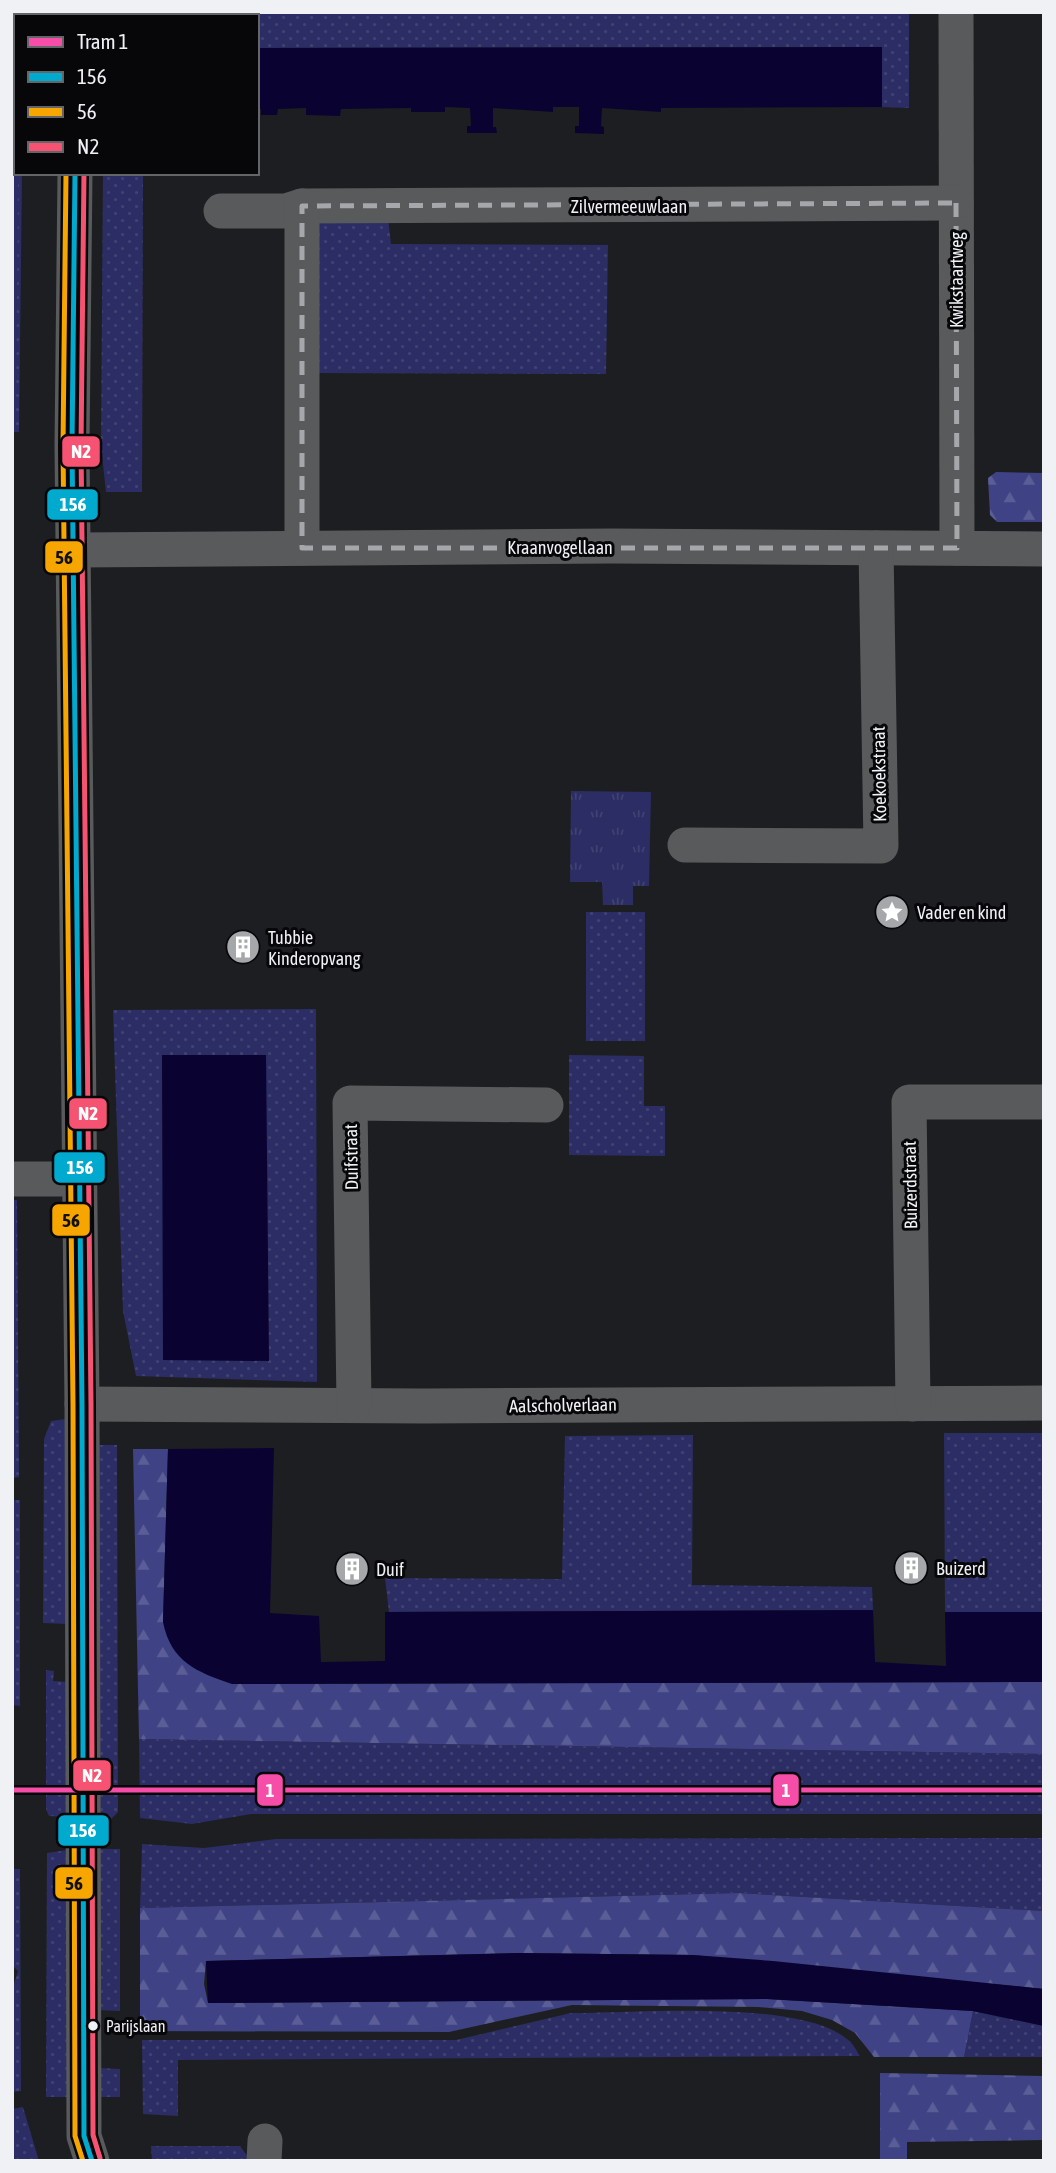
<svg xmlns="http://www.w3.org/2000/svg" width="1056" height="2173" viewBox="0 0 1056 2173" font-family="'Asap Condensed',sans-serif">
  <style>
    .grass { fill: url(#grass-dots) }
    .forest { fill: url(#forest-firs) }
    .park { fill: url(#park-tufts) }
    .garden { fill: #2b2d64 }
    .water { fill: #0a0331 }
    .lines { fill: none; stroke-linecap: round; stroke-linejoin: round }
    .minor { stroke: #585a5b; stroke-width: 35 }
    .bus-1-casing { stroke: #07070a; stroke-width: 10 }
    .bus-2-casing { stroke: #07070a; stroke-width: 10 }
    .bus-3-casing { stroke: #07070a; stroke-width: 10 }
    .bus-1 { stroke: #00a9ce; stroke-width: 5 }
    .bus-2 { stroke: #f7a600; stroke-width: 5 }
    .bus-3 { stroke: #f65372; stroke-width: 5 }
    .tram-1-casing { stroke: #07070a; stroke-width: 10 }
    .tram-1 { stroke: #f54da8; stroke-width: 5 }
    .marked { fill: none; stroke: #a6a7ab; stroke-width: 5; stroke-dasharray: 14 9; stroke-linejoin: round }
    .bus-dot { fill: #f0f1f5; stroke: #07070a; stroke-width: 2.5 }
    .labels { text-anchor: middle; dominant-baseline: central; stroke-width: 6; stroke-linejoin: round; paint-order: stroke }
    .bus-label { font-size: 16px; fill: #f0f1f5; stroke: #07070a; text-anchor: start }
    .street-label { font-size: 18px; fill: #f0f1f5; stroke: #07070a }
    .poi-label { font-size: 18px; fill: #f0f1f5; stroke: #07070a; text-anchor: start }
    .line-badge { stroke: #07070a; stroke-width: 2.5 }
    .badge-label { font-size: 19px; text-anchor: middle; font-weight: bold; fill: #fff }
    .pale-badge-label { font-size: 19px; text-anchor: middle; font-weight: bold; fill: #111 }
  </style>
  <defs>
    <pattern id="grass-dots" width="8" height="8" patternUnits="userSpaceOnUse" patternTransform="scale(1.75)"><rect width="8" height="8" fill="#2b2d64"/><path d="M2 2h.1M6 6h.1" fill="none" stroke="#404273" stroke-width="1.8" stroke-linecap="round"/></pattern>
    <pattern id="forest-firs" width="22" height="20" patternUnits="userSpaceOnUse" patternTransform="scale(1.75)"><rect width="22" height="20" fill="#3f4284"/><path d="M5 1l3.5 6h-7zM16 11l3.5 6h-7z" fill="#5b5e96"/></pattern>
    <pattern id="park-tufts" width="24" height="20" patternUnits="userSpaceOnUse" patternTransform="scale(1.75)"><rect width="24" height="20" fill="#2b2d64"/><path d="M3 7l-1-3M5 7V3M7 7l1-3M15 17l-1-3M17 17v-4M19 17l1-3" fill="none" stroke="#404273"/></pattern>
  </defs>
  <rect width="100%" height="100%" fill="#1d1e21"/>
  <g class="grass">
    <polygon points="12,12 31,12 31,16 16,16 16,173 22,173 19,432 12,432"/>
    <polygon points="134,12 909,12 909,108 882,107 881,47 257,48 257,16 128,16"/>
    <polygon points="103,174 143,174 142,492 106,492 101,445"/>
    <polygon points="388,218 391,244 608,245 606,374 316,373 318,222"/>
    <rect x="586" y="912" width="59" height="129"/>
    <polygon points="316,1009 317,1382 136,1376 123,1311 113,1010"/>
    <polygon points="569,1055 644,1056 644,1106 665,1106 665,1156 569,1155"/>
    <polygon points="12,1200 17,1200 19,1477 12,1478"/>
    <polygon points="66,1419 67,1624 43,1623 44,1439 51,1421"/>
    <polygon points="944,1433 1044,1433 1044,1612 945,1612"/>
    <polygon points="693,1435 692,1585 872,1587 873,1610 389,1612 385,1578 562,1579 565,1436"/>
    <polygon points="97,1445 117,1445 118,1812 110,1820 96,1820"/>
    <polygon points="12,1500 20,1500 20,1706 12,1705"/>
    <polygon points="46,1670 54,1671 53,1681 68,1682 68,1817 49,1816 46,1809"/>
    <polygon points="139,1739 1044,1754 1044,1814 251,1814 192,1824 140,1818"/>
    <polygon points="1044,1838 1044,1911 738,1893 140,1908 142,1844 204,1848 276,1839"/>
    <polygon points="97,1849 120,1849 120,2011 97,2010"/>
    <polygon points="67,1850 69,2097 46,2097 47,1853"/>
    <polygon points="12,1869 20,1869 21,2091 12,2092 12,1990 18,1971 12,1965"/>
    <polygon points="973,2011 1044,2026 1044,2057 964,2057"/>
    <path d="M571,2013c65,0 227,-14 276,26 6,4 9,11 13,17l-682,4v56l-35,-2 -1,-74h314z"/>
    <polygon points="98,2068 120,2069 120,2097 97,2097"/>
    <polygon points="23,2107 39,2161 12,2161 12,2109"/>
    <polygon points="151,2146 240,2146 251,2161 152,2161"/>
  </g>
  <g class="forest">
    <polygon points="996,472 1044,473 1044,522 997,522 990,515 988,478"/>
    <polygon points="133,1449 168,1449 163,1622 232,1684 1044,1682 1044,1754 139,1739"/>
    <polygon points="738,1893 1044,1911 1044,1989 693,1955 519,1953 206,1961 204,1984 208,2003 767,1999 973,2011 964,2057 874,2057 855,2033 832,2020 802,2011 758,2007 572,2005 449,2032 140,2031 140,1908"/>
    <polygon points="880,2073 1044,2076 1044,2140 907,2142 907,2161 880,2161"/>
  </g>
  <polygon class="park" points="571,791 651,792 649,886 633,886 633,905 603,905 602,882 570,882"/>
  <polygon class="garden" points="12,12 20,12 20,16 16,16 16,173 18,173 16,404 12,404"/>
  <g class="water">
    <polygon points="882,47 882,107 661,108 661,112 602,108 601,126 604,127 604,134 575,133 575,126 579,126 579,107 553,107 553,112 493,108 493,127 496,127 497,133 467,133 467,126 471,126 470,108 445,107 445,112 411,112 411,108 341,109 340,116 306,115 306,108 278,109 277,115 261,115 261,109 257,109 257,48"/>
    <polygon points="162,1055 266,1055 269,1361 163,1360"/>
    <path d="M274,1448l-4,165 49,3 2,46 64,-1v-49l488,-2 2,52 71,4 -1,-54h99v70l-812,2c-35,-12 -61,-22 -69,-62l5,-173z"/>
    <polygon points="519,1953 693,1955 773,1961 1044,1989 1044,2026 973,2011 767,1999 208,2003 206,1961"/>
  </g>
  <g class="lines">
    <g class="minor">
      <polyline points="956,12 957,548"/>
      <polyline points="85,16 86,12"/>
      <polyline points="75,173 72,446 82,1404 84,2136 92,2161"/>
      <polyline points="221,211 286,211 302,206 956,203"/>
      <polyline points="302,548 302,206"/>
      <polyline points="76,550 612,546 1044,549"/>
      <polyline points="685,845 881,846 876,548"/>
      <polyline points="12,1179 80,1179"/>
      <polyline points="82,1404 424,1406 1044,1403"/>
      <polyline points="913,1404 909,1102 1044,1102"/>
      <polyline points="354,1405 350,1103 546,1105"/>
      <polyline points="264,2161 265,2141"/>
    </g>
    <g class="bus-1-casing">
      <polyline id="bus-1" points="75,173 72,446 82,1404 84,2136 92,2161"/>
    </g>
    <g class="bus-2-casing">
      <polyline id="bus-2" points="66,173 63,446 73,1404 75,2136 83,2161"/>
    </g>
    <g class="bus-3-casing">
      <polyline id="bus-3" points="84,173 81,446 91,1404 93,2135 100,2158"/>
    </g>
    <use href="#bus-1" class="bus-1"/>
    <use href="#bus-2" class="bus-2"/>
    <use href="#bus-3" class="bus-3"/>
    <g class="tram-1-casing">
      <polyline id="tram-1" points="12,1790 1044,1790"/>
    </g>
    <use href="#tram-1" class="tram-1"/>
  </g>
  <path class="marked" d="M956,203l1,345h-655v-342z"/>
  <defs>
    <g id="sight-disc" transform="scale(1.75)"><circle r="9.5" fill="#a6a7ab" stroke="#07070a"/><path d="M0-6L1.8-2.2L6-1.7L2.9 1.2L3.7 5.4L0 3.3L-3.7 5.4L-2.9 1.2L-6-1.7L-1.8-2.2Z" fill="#fff"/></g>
    <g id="building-disc" transform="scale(1.75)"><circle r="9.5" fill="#a6a7ab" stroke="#07070a"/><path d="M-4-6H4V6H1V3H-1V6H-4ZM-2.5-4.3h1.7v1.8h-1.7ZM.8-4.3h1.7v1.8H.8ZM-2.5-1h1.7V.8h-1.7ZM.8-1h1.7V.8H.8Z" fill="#fff"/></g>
  </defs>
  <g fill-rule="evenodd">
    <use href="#sight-disc" x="892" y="912"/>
    <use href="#building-disc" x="243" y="947"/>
    <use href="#building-disc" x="911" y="1568"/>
    <use href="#building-disc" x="352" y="1569"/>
  </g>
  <circle class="bus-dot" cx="93" cy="2026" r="6"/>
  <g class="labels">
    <g class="bus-label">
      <text x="106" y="2026">Parijslaan</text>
    </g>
    <g class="street-label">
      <text x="629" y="206">Zilvermeeuwlaan</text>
      <text transform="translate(956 280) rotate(-90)">Kwikstaartweg</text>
      <text x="560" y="547">Kraanvogellaan</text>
      <text transform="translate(879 774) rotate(-91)">Koekoekstraat</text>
      <text transform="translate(351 1157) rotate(-91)">Duifstraat</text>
      <text transform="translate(910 1185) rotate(-91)">Buizerdstraat</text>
      <text transform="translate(563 1405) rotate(-1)">Aalscholverlaan</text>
    </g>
    <g class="poi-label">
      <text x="917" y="912">Vader en kind</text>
      <text x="268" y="937">Tubbie<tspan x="268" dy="21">Kinderopvang</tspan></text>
      <text x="936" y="1568">Buizerd</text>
      <text x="376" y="1569">Duif</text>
    </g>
  </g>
  <g class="line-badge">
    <rect x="61" y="435" width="40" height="33" rx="7" fill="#f65372"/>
    <rect x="46" y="488" width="53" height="33" rx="7" fill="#00a9ce"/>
    <rect x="44" y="540" width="40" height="34" rx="7" fill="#f7a600"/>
    <rect x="68" y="1097" width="40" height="33" rx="7" fill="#f65372"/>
    <rect x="53" y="1151" width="53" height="33" rx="7" fill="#00a9ce"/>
    <rect x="51" y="1203" width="40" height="34" rx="7" fill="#f7a600"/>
    <rect x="72" y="1759" width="40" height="33" rx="7" fill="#f65372"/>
    <rect x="256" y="1773" width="28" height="34" rx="7" fill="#f54da8"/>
    <rect x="772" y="1773" width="28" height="34" rx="7" fill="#f54da8"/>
    <rect x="57" y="1814" width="53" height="33" rx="7" fill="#00a9ce"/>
    <rect x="54" y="1866" width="40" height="34" rx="7" fill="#f7a600"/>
  </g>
  <g class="badge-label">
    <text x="81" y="458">N2</text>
    <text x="73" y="511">156</text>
    <text x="88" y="1120">N2</text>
    <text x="80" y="1174">156</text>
    <text x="92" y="1782">N2</text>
    <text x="270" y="1797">1</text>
    <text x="786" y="1797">1</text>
    <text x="83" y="1837">156</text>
  </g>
  <g class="pale-badge-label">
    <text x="64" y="564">56</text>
    <text x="71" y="1227">56</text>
    <text x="74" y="1890">56</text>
  </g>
  <rect width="1056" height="2173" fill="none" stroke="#f0f1f5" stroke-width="28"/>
  <rect x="14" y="14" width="245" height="161" fill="#07070a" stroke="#646568" stroke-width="2"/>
  <rect x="28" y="37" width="35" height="10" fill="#f54da8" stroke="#646568" stroke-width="2"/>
  <text x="77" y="49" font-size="21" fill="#f0f1f5">Tram 1</text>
  <rect x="28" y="72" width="35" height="10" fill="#00a9ce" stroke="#646568" stroke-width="2"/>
  <text x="77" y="84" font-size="21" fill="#f0f1f5">156</text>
  <rect x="28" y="107" width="35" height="10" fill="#f7a600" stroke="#646568" stroke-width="2"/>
  <text x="77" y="119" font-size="21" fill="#f0f1f5">56</text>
  <rect x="28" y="142" width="35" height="10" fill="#f65372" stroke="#646568" stroke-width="2"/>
  <text x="77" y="154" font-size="21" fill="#f0f1f5">N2</text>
</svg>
